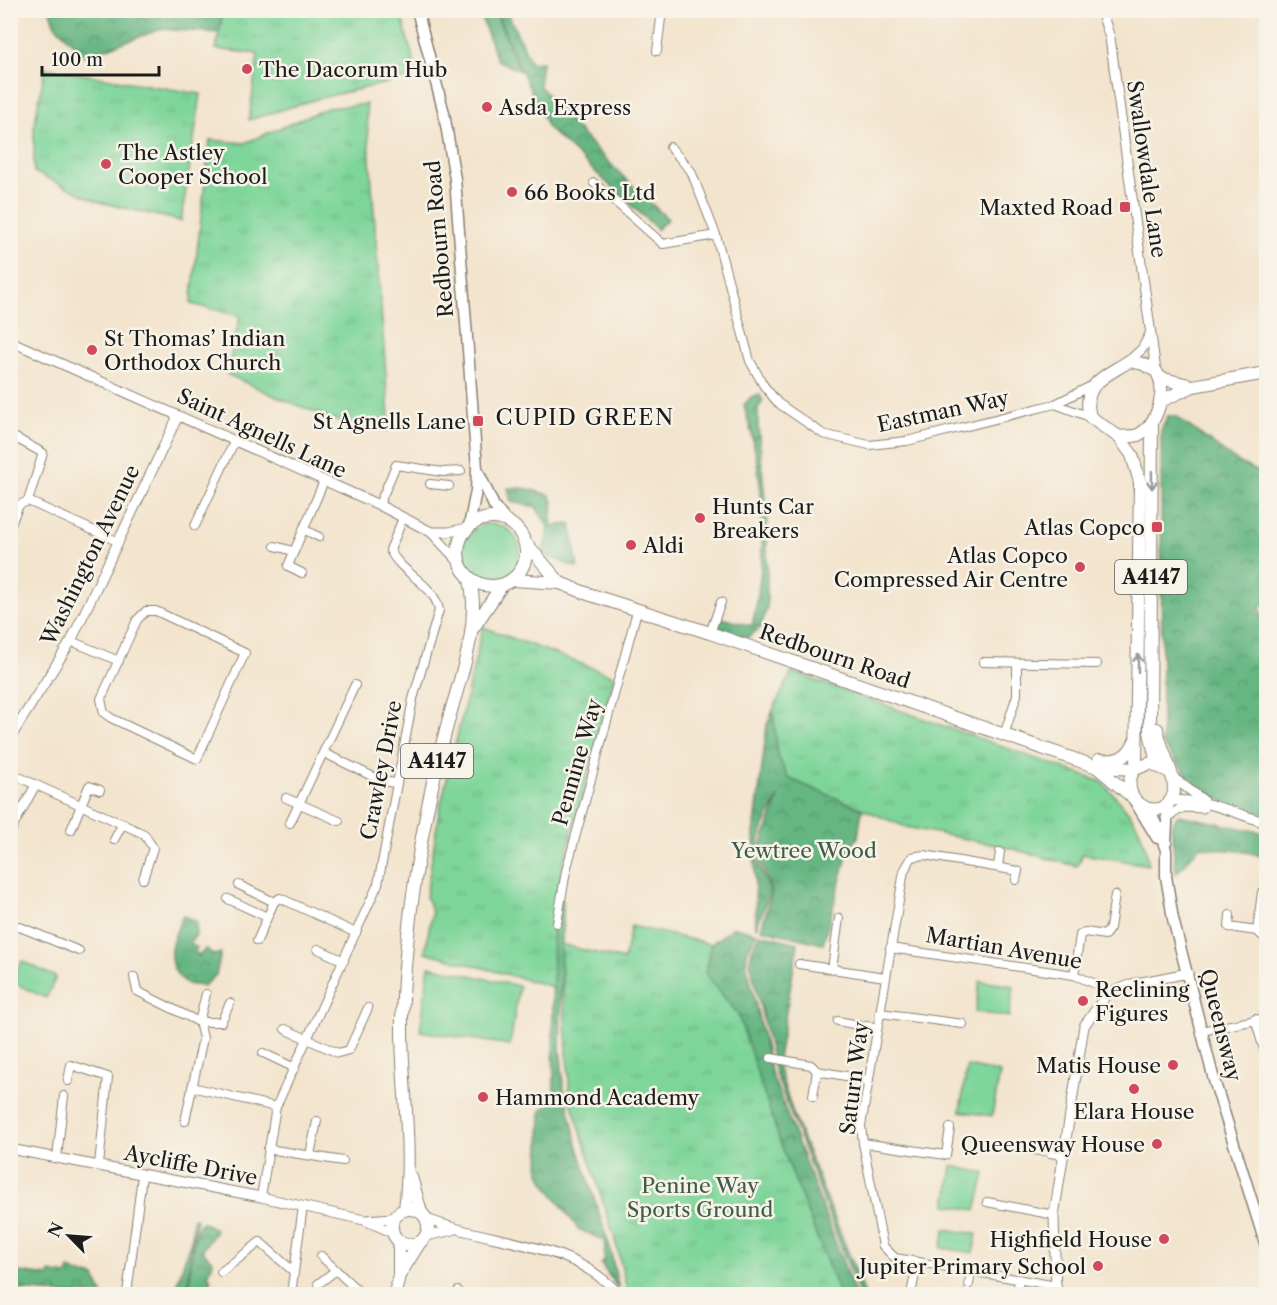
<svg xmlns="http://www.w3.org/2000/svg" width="1277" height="1305" viewBox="0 0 1277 1305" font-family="'Libre Caslon Text',serif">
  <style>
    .green { fill: #7ed59a; stroke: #4d785b; stroke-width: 1.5 }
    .forest { fill: url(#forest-crowns); stroke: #41694f; stroke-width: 1.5 }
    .park { fill: url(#park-tufts); stroke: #4d785b; stroke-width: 1.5 }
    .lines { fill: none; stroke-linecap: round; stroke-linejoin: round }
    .minor-casing { stroke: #888074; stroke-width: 10 }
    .tertiary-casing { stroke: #888074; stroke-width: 11 }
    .secondary-casing { stroke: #888074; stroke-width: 13 }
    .primary-casing { stroke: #888074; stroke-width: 14 }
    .minor { stroke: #fff; stroke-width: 8 }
    .tertiary { stroke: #fff; stroke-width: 9 }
    .secondary { stroke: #fff; stroke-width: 10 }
    .primary { stroke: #fff; stroke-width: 12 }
    .oneway { stroke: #999 }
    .poi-dot { fill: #d1495b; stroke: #f7f3e8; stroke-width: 2 }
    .labels { text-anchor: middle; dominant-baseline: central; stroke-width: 5; stroke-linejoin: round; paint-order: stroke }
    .shield { fill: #f7f3e8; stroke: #5e5c59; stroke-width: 1.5 }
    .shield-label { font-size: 20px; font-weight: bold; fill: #1c1c1c }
    .poi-label { font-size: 21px; fill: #1c1c1c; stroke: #f7f3e8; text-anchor: start }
    .street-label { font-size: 21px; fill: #1c1c1c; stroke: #f7f3e8 }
    .park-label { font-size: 21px; fill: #3e5d48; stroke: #f7f3e8 }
    .neighbourhood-label { font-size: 22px; letter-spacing: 1.5px; fill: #1c1c1c; stroke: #f7f3e8 }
  </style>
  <defs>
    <pattern id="forest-crowns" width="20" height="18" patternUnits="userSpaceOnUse" patternTransform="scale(1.5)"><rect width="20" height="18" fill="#66b682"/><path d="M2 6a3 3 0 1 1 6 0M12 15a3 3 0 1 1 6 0" fill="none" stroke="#53936a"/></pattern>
    <pattern id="park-tufts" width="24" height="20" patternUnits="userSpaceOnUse" patternTransform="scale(1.5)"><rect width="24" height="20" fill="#7ed59a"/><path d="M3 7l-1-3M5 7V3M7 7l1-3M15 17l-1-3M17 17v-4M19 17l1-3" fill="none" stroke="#6cb684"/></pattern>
  </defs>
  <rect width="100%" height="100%" fill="#f7f3e8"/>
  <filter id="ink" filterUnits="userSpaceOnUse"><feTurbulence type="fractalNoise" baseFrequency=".0167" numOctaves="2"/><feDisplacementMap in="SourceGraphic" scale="12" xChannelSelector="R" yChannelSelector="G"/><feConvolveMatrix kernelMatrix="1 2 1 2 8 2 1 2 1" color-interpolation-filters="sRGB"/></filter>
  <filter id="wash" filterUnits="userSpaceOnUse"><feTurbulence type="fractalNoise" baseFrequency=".008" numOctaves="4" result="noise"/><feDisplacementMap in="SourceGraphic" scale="24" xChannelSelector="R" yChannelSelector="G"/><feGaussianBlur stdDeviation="1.35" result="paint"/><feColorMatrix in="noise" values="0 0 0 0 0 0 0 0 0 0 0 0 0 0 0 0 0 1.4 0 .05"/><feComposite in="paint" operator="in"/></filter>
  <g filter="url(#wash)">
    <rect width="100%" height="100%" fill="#f3e4cd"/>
    <g class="green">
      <circle cx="491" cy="553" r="29"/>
      <polygon points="22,961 56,977 46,998 12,982"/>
      <polygon points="429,966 519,986 510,1045 420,1031"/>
      <polygon points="980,981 1014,986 1009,1017 975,1012"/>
      <polygon points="967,1066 1000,1073 992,1116 960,1111"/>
      <polygon points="952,1166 985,1173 976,1210 946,1205"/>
      <polygon points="945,1229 977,1234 973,1253 941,1248"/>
    </g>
    <g class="forest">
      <polygon points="50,11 223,11 220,33 161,29 85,56 54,24"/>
      <polygon points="479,11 495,11 520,71 497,60"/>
      <path d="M497,11h12l-2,1 24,51 11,-1 -3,23c39,48 83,92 129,134l-11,10 -109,-101 -40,-87z"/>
      <path d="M759,394l4,7 -5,7v16l9,96v87l-6,20 -14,11 -30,-10 4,-10 31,8c17,-74 13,-151 -8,-221l7,-8z"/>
      <polygon points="1168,416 1175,416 1238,462 1259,472 1266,511 1266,605 1260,607 1266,645 1266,815 1230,806 1195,785 1162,744 1161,430"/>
      <polygon points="508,488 524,488 550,495 553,502 551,526 571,524 578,568 549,557 543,550 549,528 536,507 511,502"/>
      <path d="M773,710l5,45 10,23 74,31 -4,28 -11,19 -24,88 -62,-15 11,-38 -11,-28 -1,-15 19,-51c-11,19 -26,45 -20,68 3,10 9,17 11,27l-14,36 -2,-94 13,-109z"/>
      <path d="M1178,815l88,18v26c-16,-11 -46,-7 -66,-13l-24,28 -5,-48z"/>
      <polygon points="556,899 563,901 560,1047 564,1089 578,1147 610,1248 619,1290 601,1264 604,1261 605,1241 578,1229 543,1180 539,1170 541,1110 552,1103 554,1092 551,905"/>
      <path d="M183,916l14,6 -1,13 -5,6 1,5 5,1 -2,6 4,3 7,-8 7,7 8,-2 -5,22 -13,11 -16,-2c-26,-20 -16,-43 -4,-68z"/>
      <polygon points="734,927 757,933 747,952 746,962 771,1072 855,1294 839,1294 780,1142 738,1014 705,973 711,944"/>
      <polygon points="760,934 798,943 777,1064 797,1125 865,1294 859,1294 775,1072 750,961 752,950"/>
      <polygon points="193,1218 197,1219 190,1254 188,1294 174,1294 192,1236"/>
      <path d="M202,1222l13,7v4l-13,17 11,12 -5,14 3,2v5l-12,11h-9c0,-15 1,-62 12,-72z"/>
      <polygon points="69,1269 73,1270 73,1272 95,1277 102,1294 66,1294 11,1289 11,1271 49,1276 50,1272 67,1275"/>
    </g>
    <g class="park">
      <polygon points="223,11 400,11 415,65 409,78 320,98 249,120 258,54 216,49"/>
      <polygon points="45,68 201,94 181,221 99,202 34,172 34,127"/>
      <polygon points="366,104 390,430 361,430 277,397 227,374 240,316 191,304 210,140 245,143 327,108"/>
      <polygon points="483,627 614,676 562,870 552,929 553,987 425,952 432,912 426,897 439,812"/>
      <path d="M792,672l310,110c28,31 40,40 47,83l-66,-11 -6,12 -76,-20 -95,-19 -118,-49 -10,-23 -5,-45z"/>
      <polygon points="631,926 711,944 705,973 738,1014 780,1142 839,1294 628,1294 615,1240 570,1098 560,944 624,960"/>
    </g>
  </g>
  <g filter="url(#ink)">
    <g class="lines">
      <g class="minor-casing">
        <g id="minor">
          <polyline points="657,51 662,10"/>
          <polyline points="670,147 691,171 716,235 750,361 764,386 778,403 823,434 869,445 907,441 1055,404 1091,386"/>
          <polyline points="594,183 663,244 716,235"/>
          <polyline points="1055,404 1090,417"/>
          <polyline points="12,436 43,453 28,501"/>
          <polyline points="430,484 449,486"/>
          <polyline points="379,505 396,465 443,472 461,471"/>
          <polyline points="10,526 19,505 28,501 119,542"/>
          <polyline points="195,526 235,440"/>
          <polyline points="303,529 319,537"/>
          <polyline points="275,546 293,551"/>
          <polyline points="302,573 288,566 324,481"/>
          <polygon points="146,611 156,611 245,653 197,759 111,718 104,713 101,699 137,620"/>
          <polyline points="710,633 721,602"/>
          <polyline points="71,641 119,661"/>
          <polyline points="983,662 1097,664"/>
          <polyline points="1004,735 1017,695 1017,663"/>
          <polyline points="324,753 382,781 395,783"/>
          <polyline points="10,773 144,834 153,848 143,879"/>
          <polyline points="286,798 339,821"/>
          <polyline points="290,823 355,685"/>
          <polyline points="71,830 89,786 100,790"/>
          <polyline points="10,832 35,786"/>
          <polyline points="114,840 123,823"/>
          <polyline points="998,866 1000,852"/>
          <polyline points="1016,880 1018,871 924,855 912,857 904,871 861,1126 863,1143 883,1246 895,1258 1057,1286"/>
          <polyline points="239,885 274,902 280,898 356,933"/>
          <polyline points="10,887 12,884"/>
          <polyline points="228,899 267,917"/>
          <polyline points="1230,915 1229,927 1257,931 1266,939"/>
          <polyline points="10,923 79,951"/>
          <polyline points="557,923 566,871 637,611"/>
          <polyline points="1257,931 1262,892 1266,890"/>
          <polyline points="257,941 274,902"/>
          <polyline points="890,948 1074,975 1098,985 1107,994"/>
          <polyline points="318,949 344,961"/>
          <polyline points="799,964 885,977"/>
          <polyline points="832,969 839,918"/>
          <polyline points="1074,975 1080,935 1085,932 1105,935 1110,928 1115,895"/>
          <polyline points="134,977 137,991 199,1022 203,1038 185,1121"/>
          <polyline points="206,994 199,1022 221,1022 230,1003"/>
          <polyline points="880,1013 963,1024"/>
          <polyline points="1255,1019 1266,1056"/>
          <polyline points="838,1021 858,1025"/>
          <polyline points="866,1026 877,1028"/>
          <polyline points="285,1029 338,1053 349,1050 368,1008"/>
          <polyline points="1201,1031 1266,1018"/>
          <polyline points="263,1053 295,1068"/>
          <polyline points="771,1058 811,1065 817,1071 869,1080"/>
          <polyline points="68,1081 71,1065 108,1077 99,1165"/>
          <polyline points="192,1087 276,1107"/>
          <polyline points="813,1096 817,1071"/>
          <polyline points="863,1143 946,1155 950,1128"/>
          <polyline points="268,1149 343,1161"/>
          <polyline points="1023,1149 1043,1151"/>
          <polyline points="1050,1153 1063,1155"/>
          <polyline points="310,1155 317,1121"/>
          <polyline points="57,1157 64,1096"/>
          <path d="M261,1197l15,-90 102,-223 35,-185 26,-89c-5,-27 -38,-36 -49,-60l13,-32"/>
          <polyline points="987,1202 1054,1215"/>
          <polyline points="321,1256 357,1290 356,1294"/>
          <polyline points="221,1272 260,1242 294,1272"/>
          <polyline points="318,1284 335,1271"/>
          <polyline points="969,1284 971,1272"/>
          <polyline points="127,1294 142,1176"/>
          <polyline points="291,1294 303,1206"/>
          <polyline points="457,1294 458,1291"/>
          <polyline points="911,1294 917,1264"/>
          <polyline points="967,1294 968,1292"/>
          <polyline points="1017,1294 1019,1279"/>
        </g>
      </g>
      <g class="tertiary-casing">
        <g id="tertiary">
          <polyline points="1101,10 1110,38 1156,371"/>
          <polyline points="10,341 379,505 431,532 459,562"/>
          <polyline points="1129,361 1142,349 1150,334"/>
          <polyline points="431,532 449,532 467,528"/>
          <polyline points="10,738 71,641 178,416"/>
          <polyline points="1171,776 1203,800"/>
          <path d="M1170,801c34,-3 65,12 96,22"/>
          <polyline points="1166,818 1183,807 1203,808"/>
          <polyline points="10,1149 261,1197 364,1220 392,1232"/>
          <path d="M427,1219c65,26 141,20 192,75"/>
          <polyline points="366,1220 393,1218"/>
          <polyline points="426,1236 453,1230"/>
          <polyline points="1056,1294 1054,1215 1084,1026 1107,994 1132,984 1188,973"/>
        </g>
      </g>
      <g class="secondary-casing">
        <g id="secondary">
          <polyline points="417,10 444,113 455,179 477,468 476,491 469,526"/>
          <polyline points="478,471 494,506 506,521"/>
          <polyline points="1134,800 1157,838"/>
          <polyline points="1150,809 1166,850 1166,876 1173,919 1214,1080 1266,1246"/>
          <polyline points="1166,843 1168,804"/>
        </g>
      </g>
      <g class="primary-casing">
        <g id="primary">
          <path d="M1129,361l14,3 13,7c12,18 2,54 -18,64 -5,2 -14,1 -19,2l-29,-20c-9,-34 15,-40 39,-56z"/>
          <polyline points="1160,378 1193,386"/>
          <polyline points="1161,401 1193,386 1266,373"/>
          <polyline points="1152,422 1150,732 1157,764"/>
          <polyline points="1119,437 1132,455 1140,482 1136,768"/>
          <circle cx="492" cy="552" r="34"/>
          <polyline points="524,541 560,583"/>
          <polyline points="513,580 560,583 588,594 710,633 1097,767 1135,769"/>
          <polyline points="474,627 502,585"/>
          <path d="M1157,729c2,19 25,55 14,71 -16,25 -56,-4 -36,-31l16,-6 19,9"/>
          <path d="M1099,760c18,2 29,-2 36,-19"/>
          <polyline points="1098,768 1132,797"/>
          <polyline points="411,1177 421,1212"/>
          <circle cx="410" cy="1227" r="18"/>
          <path d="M405,1209c8,-64 -4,-127 -3,-191 3,-94 21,-206 46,-296 12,-46 33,-95 22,-142"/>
          <polyline points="400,1274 420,1242"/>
          <polyline points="395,1294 399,1275 399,1242"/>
        </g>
      </g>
      <use href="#minor" class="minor"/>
      <use href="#tertiary" class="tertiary"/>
      <use href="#secondary" class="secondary"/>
      <use href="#primary" class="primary"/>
    </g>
    <defs><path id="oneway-shaft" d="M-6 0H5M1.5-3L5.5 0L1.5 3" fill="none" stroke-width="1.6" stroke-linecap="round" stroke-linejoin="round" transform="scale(1.5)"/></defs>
    <g class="oneway">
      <use href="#oneway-shaft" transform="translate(1152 480) rotate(89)"/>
      <use href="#oneway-shaft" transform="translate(1138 663) rotate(-90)"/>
    </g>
  </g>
  <g class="poi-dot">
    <circle cx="247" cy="69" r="6"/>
    <circle cx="487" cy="107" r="6"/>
    <circle cx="106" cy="164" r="6"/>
    <circle cx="512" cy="192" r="6"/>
    <rect x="1119" y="201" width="12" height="12" rx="3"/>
    <circle cx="92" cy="350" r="6"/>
    <rect x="472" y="415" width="12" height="12" rx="3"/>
    <circle cx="700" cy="518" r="6"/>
    <rect x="1151" y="521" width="12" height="12" rx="3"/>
    <circle cx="631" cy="545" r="6"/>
    <circle cx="1080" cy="567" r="6"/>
    <circle cx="1083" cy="1001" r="6"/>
    <circle cx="1173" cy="1065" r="6"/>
    <circle cx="1134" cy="1089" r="6"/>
    <circle cx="483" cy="1097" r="6"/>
    <circle cx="1157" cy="1144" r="6"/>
    <circle cx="1164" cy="1239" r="6"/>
    <circle cx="1098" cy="1266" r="6"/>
  </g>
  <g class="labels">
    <g class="shield">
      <rect x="1115" y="560" width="72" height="34" rx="4.5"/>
      <rect x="401" y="744" width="72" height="34" rx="4.5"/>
    </g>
    <g class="shield-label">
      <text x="1151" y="577">A4147</text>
      <text x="437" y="761">A4147</text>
    </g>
    <g class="poi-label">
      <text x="259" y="69">The Dacorum Hub</text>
      <text x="499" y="107">Asda Express</text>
      <text x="118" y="152">The Astley<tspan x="118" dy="24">Cooper School</tspan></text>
      <text x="524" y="192">66 Books Ltd</text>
      <text x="1113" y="207" text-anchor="end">Maxted Road</text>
      <text x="104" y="338">St Thomas’ Indian<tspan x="104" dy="24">Orthodox Church</tspan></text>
      <text x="466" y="421" text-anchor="end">St Agnells Lane</text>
      <text x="712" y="506">Hunts Car<tspan x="712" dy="24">Breakers</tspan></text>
      <text x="1145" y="527" text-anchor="end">Atlas Copco</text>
      <text x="643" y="545">Aldi</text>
      <text x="1068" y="555" text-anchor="end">Atlas Copco<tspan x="1068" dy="24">Compressed Air Centre</tspan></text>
      <text x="1095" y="989">Reclining<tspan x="1095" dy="24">Figures</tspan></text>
      <text x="1161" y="1065" text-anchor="end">Matis House</text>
      <text x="495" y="1097">Hammond Academy</text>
      <text x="1134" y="1111" text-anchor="middle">Elara House</text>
      <text x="1145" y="1144" text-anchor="end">Queensway House</text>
      <text x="1152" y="1239" text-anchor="end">Highfield House</text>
      <text x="1086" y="1266" text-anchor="end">Jupiter Primary School</text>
    </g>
    <g class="street-label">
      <text transform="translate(1147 169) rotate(82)">Swallowdale Lane</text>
      <text transform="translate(439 239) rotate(-95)">Redbourn Road</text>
      <text transform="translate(943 411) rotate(-12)">Eastman Way</text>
      <text transform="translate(262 433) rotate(25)">Saint Agnells Lane</text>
      <text transform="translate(90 555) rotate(-64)">Washington Avenue</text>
      <text transform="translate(835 656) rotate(19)">Redbourn Road</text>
      <text transform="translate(577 762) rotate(-74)">Pennine Way</text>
      <text transform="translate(381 770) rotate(-79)">Crawley Drive</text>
      <text transform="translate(1004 948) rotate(10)">Martian Avenue</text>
      <text transform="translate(1221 1025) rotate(76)">Queensway</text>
      <text transform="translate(854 1078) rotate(-83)">Saturn Way</text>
      <text transform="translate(191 1165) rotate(11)">Aycliffe Drive</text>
    </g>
    <g class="park-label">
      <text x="804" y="850">Yewtree Wood</text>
      <text x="700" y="1185">Penine Way<tspan x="700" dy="24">Sports Ground</tspan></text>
    </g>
    <g class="neighbourhood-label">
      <text x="585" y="417">CUPID GREEN</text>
    </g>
  </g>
  <rect width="1277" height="1305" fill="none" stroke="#f7f3e8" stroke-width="36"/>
  <g transform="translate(69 1236) rotate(295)" stroke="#f7f3e8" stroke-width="4.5" paint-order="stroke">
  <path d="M0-4.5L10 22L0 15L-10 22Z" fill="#1c1c1c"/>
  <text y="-9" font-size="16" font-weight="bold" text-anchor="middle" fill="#1c1c1c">N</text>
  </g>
  <path d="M42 66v9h117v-9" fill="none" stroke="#1c1c1c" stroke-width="3"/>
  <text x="51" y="66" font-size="18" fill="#1c1c1c" stroke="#f7f3e8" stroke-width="4.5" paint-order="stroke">100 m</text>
</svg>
